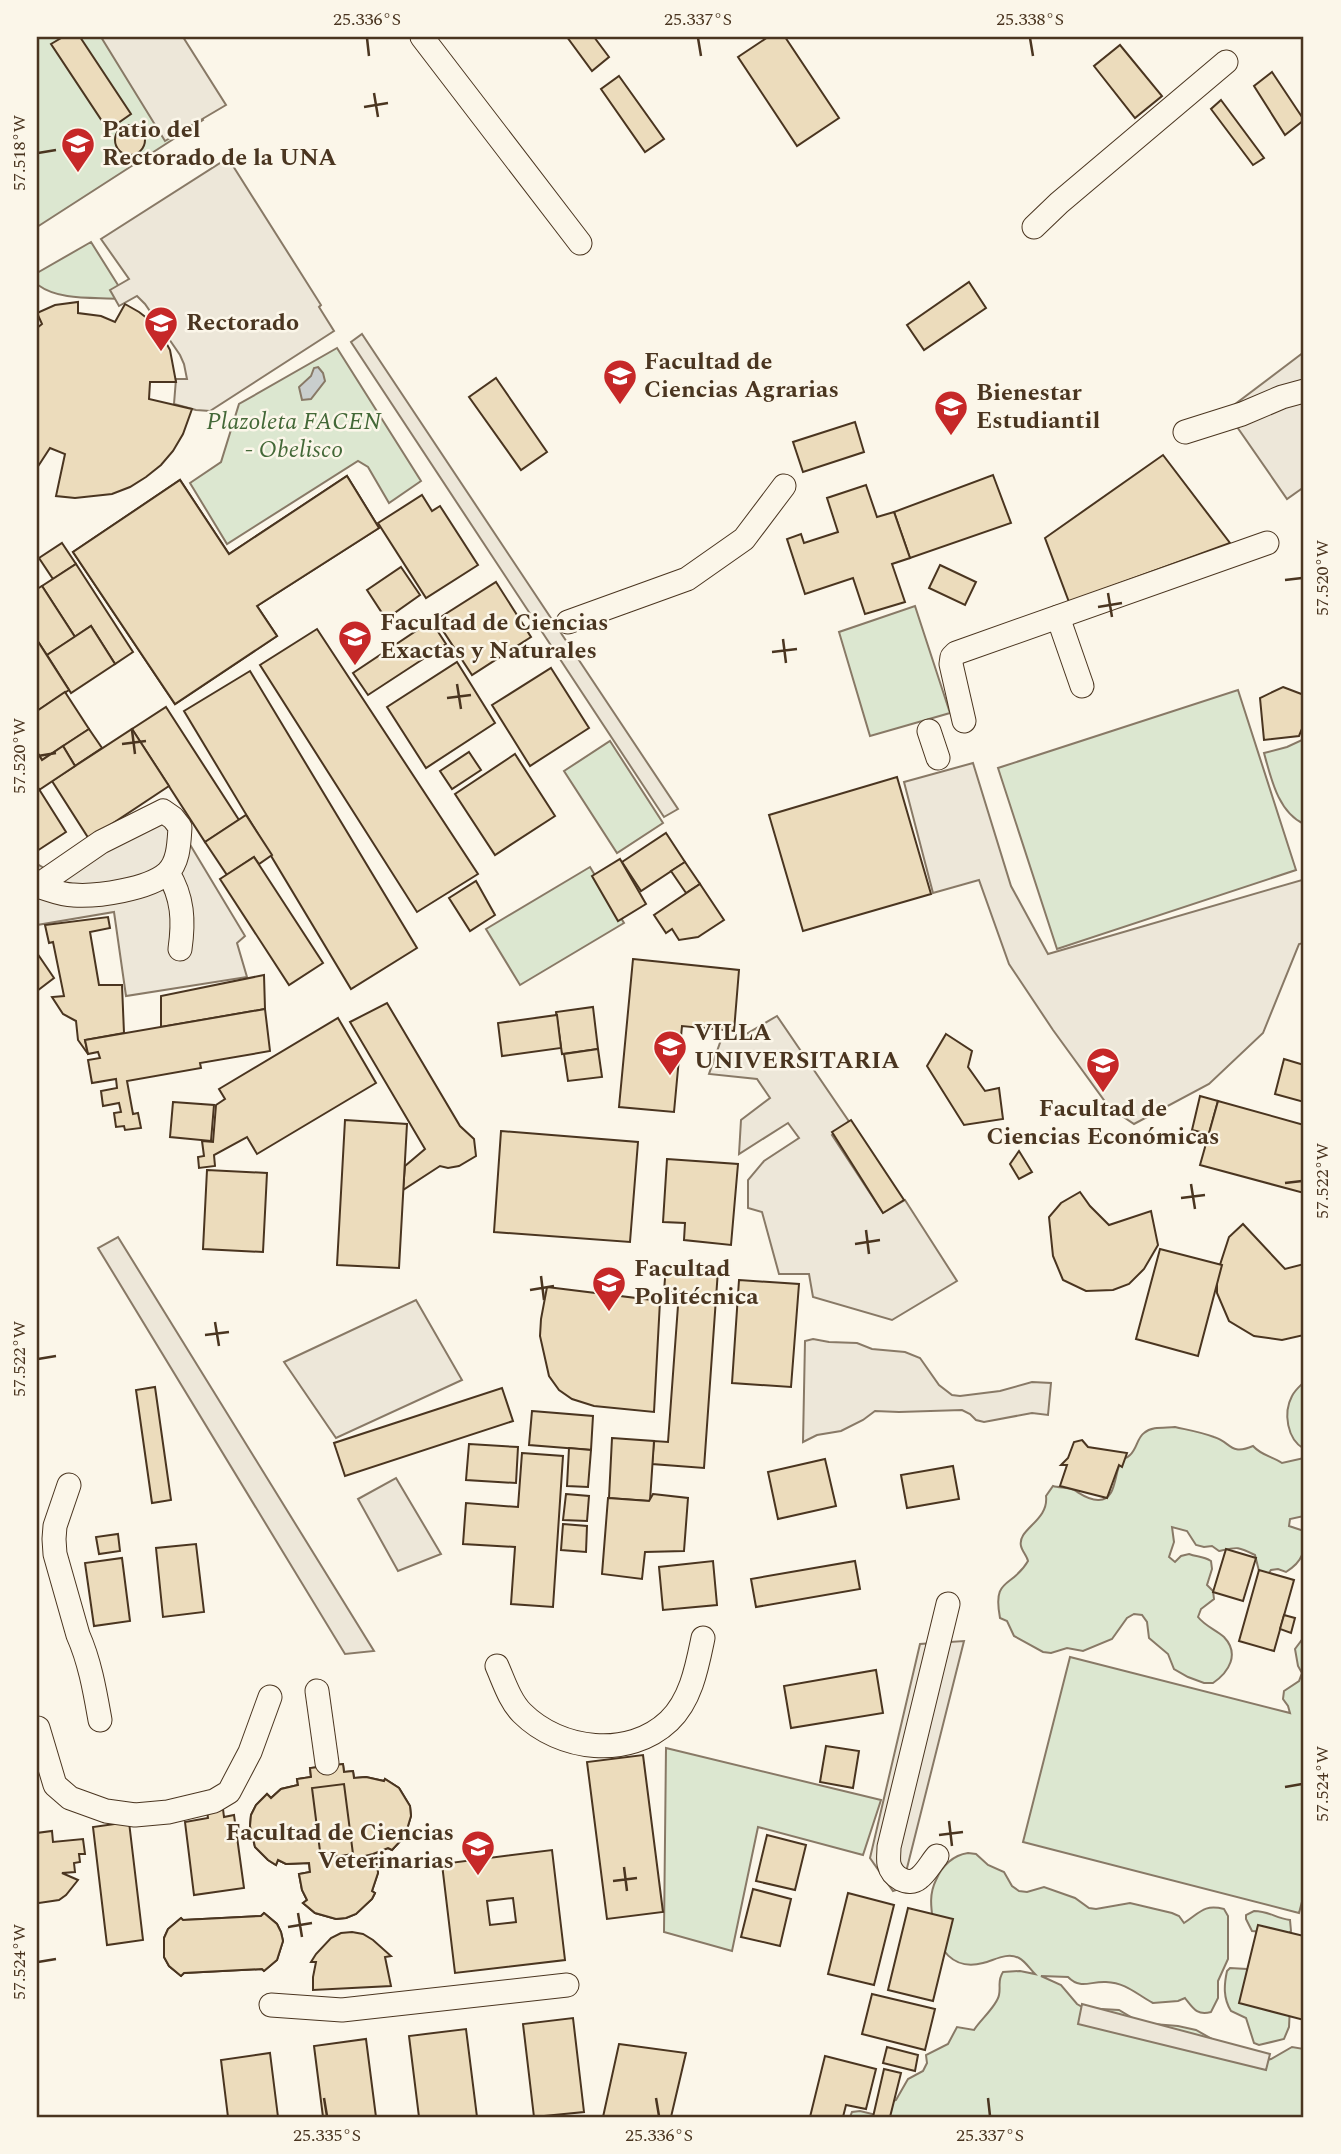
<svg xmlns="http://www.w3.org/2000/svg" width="1341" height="2154" viewBox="0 0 1341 2154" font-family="Spectral,serif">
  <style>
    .green { fill: #dce7d0; stroke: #887966; stroke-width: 2 }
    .parking { fill: #ede7d9; stroke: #887966; stroke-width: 2 }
    .water { fill: #c9cecd; stroke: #887966; stroke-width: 2 }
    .building { fill: #ecdcbc; stroke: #4a3520; stroke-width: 2; fill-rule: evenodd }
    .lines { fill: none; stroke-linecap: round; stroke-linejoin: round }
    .minor-casing { stroke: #4a3520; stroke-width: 25 }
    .minor { stroke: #fbf6e9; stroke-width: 23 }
    .ticks { fill: none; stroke: #4a3520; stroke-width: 2.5 }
    .labels { text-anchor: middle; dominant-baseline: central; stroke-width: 5; stroke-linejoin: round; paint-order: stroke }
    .poi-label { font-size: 24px; font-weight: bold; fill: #4a3520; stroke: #fbf6e9; text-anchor: start }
    .park-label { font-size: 24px; font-style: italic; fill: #436837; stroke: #fbf6e9 }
    .neatline { fill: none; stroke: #4a3520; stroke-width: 2.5 }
    .ticks-label { font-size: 18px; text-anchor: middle; fill: #4a3520 }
  </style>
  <rect width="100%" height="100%" fill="#fbf6e9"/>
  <g class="green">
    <polygon points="37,37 152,37 203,120 37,227"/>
    <path d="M91,242l32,51 -3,6c-27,-2 -60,2 -82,-14l-1,-12z"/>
    <polygon points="337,348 421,481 389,503 368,467 358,461 227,544 190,483 221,462 239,404"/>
    <polygon points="915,606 950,713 870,736 839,632"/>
    <polygon points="1238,690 1296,870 1057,949 998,768"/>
    <path d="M1304,739v85c-26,-12 -33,-46 -40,-71l23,-6z"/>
    <polygon points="610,741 663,823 617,853 564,771"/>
    <polygon points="590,867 624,923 520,985 486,929"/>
    <path d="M1304,1382v67c-17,-10 -21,-36 -12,-53 3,-6 8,-10 12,-14z"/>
    <path d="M1175,1427c13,3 26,5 39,10 17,5 16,19 39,9 9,10 19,10 29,17l22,-5v58l-14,3 -1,7 15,5c0,20 1,29 -18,41l-8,-3 -7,1 -5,7 -7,-6 -4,-16c-18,-9 -18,-8 -36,-4l-7,-5 -8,1 -8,-2 -9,-14 -15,-4 2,15 -5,15 6,5 6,-6 8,-2c8,3 14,2 22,7l1,8 -5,16 6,6 1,8 -13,10 -3,8c7,9 18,13 26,20 16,17 5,35 -11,46h-9l-16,-6 -14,-8 -6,-15 -19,-16 -2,-16 -5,-7 -8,-1 -7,4 -15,21 -29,12 -16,-3 -16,5 -8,-1 -29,-16 -7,-15 -7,-3c-8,-42 12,-29 28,-57 -1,-5 -6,-10 -7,-15 -4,-17 28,-25 25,-50l7,-10c6,2 16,1 21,4 7,4 14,10 24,10 19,1 16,-28 23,-38 4,-6 4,-2 9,-7 7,-6 7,-17 14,-22 8,-7 21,-5 31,-6z"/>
    <polygon points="1304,1637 1304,1894 1299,1913 1023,1842 1070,1657 1290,1713 1288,1706 1283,1699 1284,1691 1299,1681 1302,1673 1298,1666 1295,1649"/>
    <polygon points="666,1748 881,1800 863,1855 758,1827 732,1951 664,1932"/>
    <path d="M968,1853l8,1 12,11 16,7 8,14 7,5 8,1 17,-5 31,11 14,10 7,1 34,-6 42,10 7,3 5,7c16,-10 19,-19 40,-14l4,7v43l-10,22v17l-7,14c-14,4 -18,-4 -26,-14l-7,3 -25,2c-17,-9 -26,-20 -47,-21 -16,-1 -25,8 -38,-5l-27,-1 20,9 16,19 7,4 35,2 22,13 37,3 18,4 59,33 16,-4 21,-12 12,2v68h-454l2,-5 8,-1 16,4 12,-12 8,-3 12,-21 15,-8 4,-8 -1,-8 22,-11 9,-17 17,3c6,-10 23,-24 25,-35 2,-9 -2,-14 4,-23l17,-1 15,3c-5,-5 -10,-13 -16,-16 -12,-6 -24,2 -36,5 -30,8 -46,-14 -50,-41 -2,-15 -4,-28 3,-42 6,-14 17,-25 32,-27z"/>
    <path d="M1254,1911c15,0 21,7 36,9l1,11 -3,3 -36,-3 -6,-12v-4z"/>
    <path d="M1230,1968l17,1 43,37 -1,21 -5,12 -25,6 -5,-2 -8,-25 -15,-7c-8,-13 -7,-26 -4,-40z"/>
  </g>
  <g class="parking">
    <polygon points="101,37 183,37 226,105 165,141"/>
    <polygon points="228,158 321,305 319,307 334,331 210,411 196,410 174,404 176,379 187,379 184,364 180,355 145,304 137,296 119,306 110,290 129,279 101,239"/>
    <polygon points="362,334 678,809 664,817 351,342"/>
    <polygon points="1304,352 1304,487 1287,499 1226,411"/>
    <polygon points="973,763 1011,886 1048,954 1302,880 1304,881 1304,943 1299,944 1263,1033 1209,1084 1134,1124 1109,1107 1053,1030 1009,964 979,880 933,893 904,782"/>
    <polygon points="165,803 245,936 237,943 247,977 126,996 114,912 37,925 37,864 51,872"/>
    <polygon points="777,1016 850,1123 832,1135 883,1213 905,1200 957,1281 892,1320 813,1297 809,1274 779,1274 762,1212 748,1208 748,1180 764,1161 799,1138 788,1123 739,1154 741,1120 770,1098 757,1079 709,1074 721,1040 741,1037"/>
    <polygon points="118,1237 374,1651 345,1654 98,1248"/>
    <polygon points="416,1300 462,1380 336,1438 284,1362"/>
    <polygon points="813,1339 829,1342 857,1343 872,1349 905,1352 920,1358 939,1385 952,1395 960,1396 1000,1391 1032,1382 1051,1383 1048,1415 1032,1413 984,1422 976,1420 970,1414 962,1410 899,1412 875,1411 863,1420 841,1431 817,1435 803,1442 805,1341"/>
    <polygon points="396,1478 441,1554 398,1571 358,1499"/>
    <polygon points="964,1641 902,1888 893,1891 870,1858 920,1644"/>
    <polygon points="1082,2004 1270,2054 1266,2070 1078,2024"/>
  </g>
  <polygon class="water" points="318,367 323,373 325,381 311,399 302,400 299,387 311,376 314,368"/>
  <g class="building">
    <polygon points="63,37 80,37 131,114 108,130 51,44"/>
    <polygon points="567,37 594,37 609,57 592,71"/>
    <polygon points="768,37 785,37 839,118 797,146 738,57"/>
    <polygon points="1120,45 1162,96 1135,118 1094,66"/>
    <polygon points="1272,72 1304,120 1285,135 1254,86"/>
    <polygon points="619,76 664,139 645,152 601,89"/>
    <polygon points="1221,100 1264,158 1253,165 1211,109"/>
    <circle cx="130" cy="140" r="15"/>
    <polygon points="969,282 986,308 924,350 907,325"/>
    <polygon points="78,302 78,313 101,316 115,322 125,304 139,312 152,322 162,335 170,350 176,382 150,382 149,399 192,409 183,434 173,451 161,465 146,477 130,487 112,494 75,498 56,496 65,454 50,448 37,468 37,328 42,324 37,313 55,305"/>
    <polygon points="496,378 547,452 521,470 469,397"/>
    <polygon points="855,422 864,452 803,472 793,442"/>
    <polygon points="1163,455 1230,543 1069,602 1045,538"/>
    <polygon points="993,475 1011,523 910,558 894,512"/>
    <path d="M347,476l32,52 -122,78 20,30 -102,68 -102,-152 107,-72 49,74zM163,541l54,81 -30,19 -54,-80z"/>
    <polygon points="347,476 379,528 257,606 277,636 175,704 73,552 180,480 229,554"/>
    <polygon points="866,485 877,517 894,512 910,558 892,564 905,602 865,614 853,578 805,594 787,539 801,534 804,543 838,532 827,498"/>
    <polygon points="422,495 432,511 440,506 478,565 426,598 378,523"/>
    <polygon points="62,543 76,564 53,579 39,558"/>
    <polygon points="76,564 133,652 115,664 91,626 75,637 42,586"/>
    <polygon points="940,565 976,582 965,605 929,588"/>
    <polygon points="401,567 420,595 386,619 367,590"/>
    <polygon points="496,582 531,637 472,675 436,620"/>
    <polygon points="42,586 75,637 47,655 37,640 37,589"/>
    <polygon points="431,621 446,644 368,695 353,673"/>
    <polygon points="91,626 115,664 71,693 47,655"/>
    <polygon points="317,629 478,874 417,912 260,665"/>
    <polygon points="37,640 69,690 37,711"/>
    <polygon points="457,662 495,723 426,768 387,707"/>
    <polygon points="551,668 589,728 530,766 492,705"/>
    <polygon points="250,671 417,948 351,989 184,711"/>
    <polygon points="1283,687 1304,695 1304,724 1299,736 1264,740 1260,698"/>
    <polygon points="65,692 89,729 42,760 37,752 37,711"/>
    <polygon points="166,707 239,820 205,842 132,729"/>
    <polygon points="89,729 102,748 75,766 63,746"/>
    <polygon points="132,729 169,786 89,839 52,781"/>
    <polygon points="63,746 75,766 39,790 37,786 37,752 42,760"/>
    <polygon points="469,752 481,770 452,789 440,771"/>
    <polygon points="515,754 555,816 495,855 455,794"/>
    <polygon points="897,777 931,894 803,931 769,815"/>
    <polygon points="37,786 66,832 37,851"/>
    <polygon points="246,815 272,855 259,864 254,857 227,875 205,842"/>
    <polygon points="666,833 685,862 641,891 622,862"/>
    <polygon points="254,857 323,963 289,985 220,879"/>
    <polygon points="620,859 646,904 618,921 592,876"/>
    <polygon points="685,862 700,884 686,893 671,871"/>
    <polygon points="476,881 495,915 470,931 449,898"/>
    <polygon points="700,884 724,920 698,937 679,940 672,929 666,933 654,915"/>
    <polygon points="108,917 110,928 90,932 99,985 122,985 124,1033 85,1040 88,1054 78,1040 76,1021 63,1014 52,997 64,996 53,942 49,943 45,925"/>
    <polygon points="37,953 54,978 37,991"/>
    <polygon points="633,959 739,970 734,1031 682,1026 674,1112 619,1107"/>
    <polygon points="264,975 265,1009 161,1027 161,996"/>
    <polygon points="387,1003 460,1126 474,1139 476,1156 459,1166 448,1168 440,1166 403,1190 405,1166 425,1149 350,1022"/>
    <polygon points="593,1007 598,1049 562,1054 556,1012"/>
    <polygon points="265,1009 270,1051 200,1063 201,1068 127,1081 133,1114 138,1113 141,1128 125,1130 124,1126 116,1127 114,1113 121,1112 119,1103 103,1106 101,1091 117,1088 116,1079 92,1083 88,1060 100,1058 98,1052 88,1054 85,1040"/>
    <polygon points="557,1015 561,1048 502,1056 498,1023"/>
    <polygon points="338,1018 376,1083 257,1154 247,1137 214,1155 215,1166 199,1168 198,1157 204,1156 202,1141 213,1142 216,1105 225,1099 219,1089"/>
    <polygon points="946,1034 972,1051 968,1067 985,1091 999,1088 1003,1119 964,1125 927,1066"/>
    <polygon points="598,1049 602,1077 568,1081 564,1054"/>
    <polygon points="1284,1059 1304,1065 1304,1102 1275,1094"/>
    <polygon points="1200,1096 1218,1101 1209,1134 1192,1130"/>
    <polygon points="1218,1101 1304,1125 1304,1193 1200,1165"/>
    <polygon points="173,1102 214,1105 211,1141 170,1137"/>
    <polygon points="345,1120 407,1124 399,1268 337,1265"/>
    <polygon points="851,1120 904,1200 883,1213 832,1132"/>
    <polygon points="501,1131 638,1142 630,1242 494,1232"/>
    <polygon points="1019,1151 1032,1172 1019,1179 1010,1164"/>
    <polygon points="667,1159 738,1164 731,1245 684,1240 685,1223 663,1222"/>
    <polygon points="207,1170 267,1173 263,1252 203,1249"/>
    <polygon points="1080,1192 1090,1206 1109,1225 1151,1211 1158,1245 1144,1269 1129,1284 1113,1290 1086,1291 1063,1280 1053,1256 1049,1217 1061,1203"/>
    <polygon points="1243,1224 1285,1269 1304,1264 1304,1335 1282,1340 1254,1336 1229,1321 1217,1293 1217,1274 1229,1237"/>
    <polygon points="1160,1249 1222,1265 1198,1356 1136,1339"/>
    <polygon points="666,1266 718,1270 704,1468 652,1464 654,1441 668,1442 679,1292 664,1291"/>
    <polygon points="739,1280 799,1284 791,1387 732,1383"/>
    <polygon points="547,1287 660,1301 654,1412 594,1406 572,1399 559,1390 549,1376 540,1336 541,1319"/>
    <polygon points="155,1387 171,1500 152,1503 136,1390"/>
    <polygon points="502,1388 513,1421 345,1476 334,1443"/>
    <polygon points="532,1411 593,1416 591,1450 529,1445"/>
    <polygon points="612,1438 654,1441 650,1501 609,1498"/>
    <polygon points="1082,1440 1088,1447 1127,1453 1122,1467 1119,1465 1107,1498 1060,1486 1067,1465 1061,1465 1068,1458 1074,1442"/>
    <polygon points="469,1444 518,1447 516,1483 466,1480"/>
    <polygon points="569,1448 591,1450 588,1487 567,1486"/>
    <polygon points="522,1453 563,1456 553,1607 511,1604 515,1547 463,1544 466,1503 518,1507"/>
    <polygon points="825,1459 836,1506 778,1519 768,1472"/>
    <polygon points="953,1466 959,1499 907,1508 901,1475"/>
    <polygon points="566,1494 589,1496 587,1521 563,1520"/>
    <polygon points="653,1494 688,1498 684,1551 645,1552 642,1579 602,1574 608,1498 649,1501"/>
    <polygon points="563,1524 587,1526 586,1552 561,1550"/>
    <polygon points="118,1534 120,1551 99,1554 96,1537"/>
    <polygon points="196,1544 204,1612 163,1617 156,1548"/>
    <polygon points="1226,1549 1256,1558 1243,1601 1213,1592"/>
    <polygon points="122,1558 130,1621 94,1626 85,1563"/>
    <polygon points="713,1561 717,1605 663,1610 659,1567"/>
    <polygon points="855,1561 860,1589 756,1607 751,1579"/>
    <polygon points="1259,1570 1294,1580 1274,1651 1239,1641"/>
    <polygon points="1284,1615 1295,1618 1291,1633 1280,1629"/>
    <polygon points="876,1670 883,1713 791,1728 784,1686"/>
    <polygon points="826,1746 859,1751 853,1788 820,1782"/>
    <polygon points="643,1755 663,1912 607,1919 587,1762"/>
    <path d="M343,1764l1,8 9,-1 1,7 12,-1 18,4 1,-2 14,9 11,18 1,10 -6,20 -13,14 -4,-2 -15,6 -8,2 1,9 11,-1 1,9 -6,18 3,2 -3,6 -16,15 -10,4 -10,1 -21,-6 -12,-10 4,-3 -5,-10 -3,-16 11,-2 -1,-9 -23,1 -8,-4 -2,5 -8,-5 -13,-13 -5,-21 1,-11 5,-10 11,-11 4,4 10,-9 17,-4 -1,-6 14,-2 -1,-9zM344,1784l9,70 -32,5 -9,-71z"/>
    <polygon points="343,1764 344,1772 353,1771 354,1778 366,1777 384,1781 385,1779 399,1788 410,1806 411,1816 405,1836 392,1850 388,1848 373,1854 365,1856 366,1865 377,1864 378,1873 372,1891 375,1893 372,1899 356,1914 346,1918 336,1919 315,1913 303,1903 307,1900 302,1890 299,1874 310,1872 309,1863 286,1864 278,1860 276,1865 268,1860 255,1847 250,1826 251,1815 256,1805 267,1794 271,1798 281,1789 298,1785 297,1779 311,1777 310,1768"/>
    <polygon points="344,1784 353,1854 321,1859 312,1788"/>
    <polygon points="223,1809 224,1817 234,1815 244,1888 194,1895 185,1822 208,1818 207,1811"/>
    <polygon points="129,1822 143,1940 107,1945 93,1827"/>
    <polygon points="52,1831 53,1842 83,1839 85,1854 79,1854 80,1862 74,1863 75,1872 62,1873 78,1880 66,1895 59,1900 39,1903 37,1902 37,1833"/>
    <polygon points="767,1835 806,1845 795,1890 756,1881"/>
    <path d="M552,1850l13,110 -110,13 -13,-109zM513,1898l3,24 -26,3 -3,-24z"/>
    <polygon points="753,1889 791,1899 780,1946 741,1937"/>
    <polygon points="848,1893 894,1905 874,1985 828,1974"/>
    <polygon points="908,1908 953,1919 933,2001 888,1990"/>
    <path d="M264,1913l13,11 4,8 2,9 -6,19 -13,11 -2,-2 -78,4 -3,3 -12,-10 -5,-9v-19l4,-9 13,-11 2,2 78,-4zM233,1927l1,33h-23l-2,-32z"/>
    <polygon points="264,1913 277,1924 281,1932 283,1941 277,1960 264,1971 262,1969 184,1973 181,1976 169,1966 164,1957 164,1938 168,1929 181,1918 183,1920 261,1916"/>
    <polygon points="1258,1925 1304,1936 1304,2020 1239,2003"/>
    <polygon points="352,1932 363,1934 373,1940 391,1956 385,1957 391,1986 313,1990 313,1977 316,1962 311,1962 316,1954 331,1938 341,1933"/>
    <polygon points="872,1994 935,2009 925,2050 862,2034"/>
    <polygon points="573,2018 584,2112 534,2117 523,2024"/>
    <polygon points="466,2029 477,2117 419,2117 409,2036"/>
    <polygon points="366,2039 376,2117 323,2117 314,2046"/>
    <polygon points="619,2044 686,2053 671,2117 603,2117"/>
    <polygon points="887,2047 918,2055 915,2071 883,2063"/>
    <polygon points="270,2053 278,2117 228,2117 221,2060"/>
    <polygon points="825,2056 876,2069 866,2109 846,2105 843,2117 810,2117"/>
    <polygon points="884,2069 901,2073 890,2117 873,2117"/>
  </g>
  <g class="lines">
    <g class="minor-casing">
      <g id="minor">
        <polyline points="422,37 580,243"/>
        <polyline points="1034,227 1059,203 1226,62"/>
        <polyline points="1185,432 1242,414 1282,397 1304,391"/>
        <polyline points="1058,617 1082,686"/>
        <polyline points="568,622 687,579 744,539 784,486"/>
        <polyline points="964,721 951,664 952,657 956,653 1267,543"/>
        <polyline points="929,731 938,758"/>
        <path d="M168,873c15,24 16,48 12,76"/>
        <path d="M37,886c11,3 24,9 36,9 24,2 76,-6 94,-22 12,-11 12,-31 13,-46l-7,-9 -10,-7 -62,31 -64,44"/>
        <path d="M69,1485l-14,41 -1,13 1,15 23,81c12,27 17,57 22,85"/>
        <path d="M497,1666c7,16 13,35 25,47 38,38 107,46 147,8 22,-21 28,-54 34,-83"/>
        <polyline points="317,1691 327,1763"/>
        <polyline points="38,1728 55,1785 70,1798 106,1811 135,1815 168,1812 214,1801 229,1792 250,1752 270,1697"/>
        <path d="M937,1856c-6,7 -11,17 -18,22 -11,9 -27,-1 -30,-14 -1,-5 0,-11 0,-17l59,-243"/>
        <polyline points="271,2005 342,2010 567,1985"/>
      </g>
    </g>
    <use href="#minor" class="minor"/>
  </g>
  <path class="ticks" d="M367,38l2,18M698,38l3,18M1030,38l3,18M374,93l4,24M364,107l24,-4M38,153l18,-3M1285,580l17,-2M1108,593l4,24M1098,607l24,-4M783,639l3,24M772,652l25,-3M457,684l4,25M447,698l24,-3M132,730l3,24M122,744l24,-3M38,756l18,-3M1285,1183l17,-2M1191,1184l4,25M1181,1198l24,-3M866,1230l3,24M855,1244l25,-4M541,1276l3,24M530,1290l24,-4M215,1322l4,24M205,1335l24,-3M38,1359l18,-3M1285,1787l17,-3M949,1821l3,25M939,1835l24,-3M624,1867l3,24M613,1881l24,-3M298,1913l4,24M288,1927l24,-4M38,1962l18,-3M324,2098l3,18M656,2098l3,18M988,2098l2,18"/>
  <defs>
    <g id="university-pin" transform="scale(1.75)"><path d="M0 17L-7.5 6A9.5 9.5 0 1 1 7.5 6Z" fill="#c62828" stroke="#fbf6e9"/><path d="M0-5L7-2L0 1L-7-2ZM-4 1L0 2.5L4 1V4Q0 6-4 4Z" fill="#fff"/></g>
  </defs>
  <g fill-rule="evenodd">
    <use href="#university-pin" x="78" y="144"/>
    <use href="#university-pin" x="161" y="323"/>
    <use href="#university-pin" x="620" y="376"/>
    <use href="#university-pin" x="951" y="407"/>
    <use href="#university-pin" x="355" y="637"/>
    <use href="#university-pin" x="670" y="1047"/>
    <use href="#university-pin" x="1103" y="1064"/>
    <use href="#university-pin" x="609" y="1283"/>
    <use href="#university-pin" x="478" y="1847"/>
  </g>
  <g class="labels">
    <g class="poi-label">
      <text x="102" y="130">Patio del<tspan x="102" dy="28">Rectorado de la UNA</tspan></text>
      <text x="186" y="323">Rectorado</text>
      <text x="644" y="362">Facultad de<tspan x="644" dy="28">Ciencias Agrarias</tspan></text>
      <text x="976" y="393">Bienestar<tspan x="976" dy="28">Estudiantil</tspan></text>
      <text x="380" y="623">Facultad de Ciencias<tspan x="380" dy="28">Exactas y Naturales</tspan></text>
      <text x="694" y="1033">VILLA<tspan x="694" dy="28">UNIVERSITARIA</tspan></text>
      <text x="1103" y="1109" text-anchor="middle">Facultad de<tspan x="1103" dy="28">Ciencias Económicas</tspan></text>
      <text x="634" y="1269">Facultad<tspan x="634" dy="28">Politécnica</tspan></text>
      <text x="454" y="1833" text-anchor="end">Facultad de Ciencias<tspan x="454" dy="28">Veterinarias</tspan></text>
    </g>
    <g class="park-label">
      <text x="294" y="422">Plazoleta FACEN<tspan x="294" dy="28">- Obelisco</tspan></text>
    </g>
  </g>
  <rect width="1341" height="2154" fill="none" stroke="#fbf6e9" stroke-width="77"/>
  <rect x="38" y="38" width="1264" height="2078" class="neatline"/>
  <g class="ticks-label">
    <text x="367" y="25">25.336°S</text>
    <text x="698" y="25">25.337°S</text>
    <text x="1030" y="25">25.338°S</text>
    <text transform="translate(19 153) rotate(-90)" y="6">57.518°W</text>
    <text transform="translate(1322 578) rotate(-90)" y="6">57.520°W</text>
    <text transform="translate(19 756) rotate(-90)" y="6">57.520°W</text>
    <text transform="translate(1322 1181) rotate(-90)" y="6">57.522°W</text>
    <text transform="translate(19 1359) rotate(-90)" y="6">57.522°W</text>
    <text transform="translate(1322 1784) rotate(-90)" y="6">57.524°W</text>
    <text transform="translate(19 1962) rotate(-90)" y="6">57.524°W</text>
    <text x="327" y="2141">25.335°S</text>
    <text x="659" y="2141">25.336°S</text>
    <text x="990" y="2141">25.337°S</text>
  </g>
</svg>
